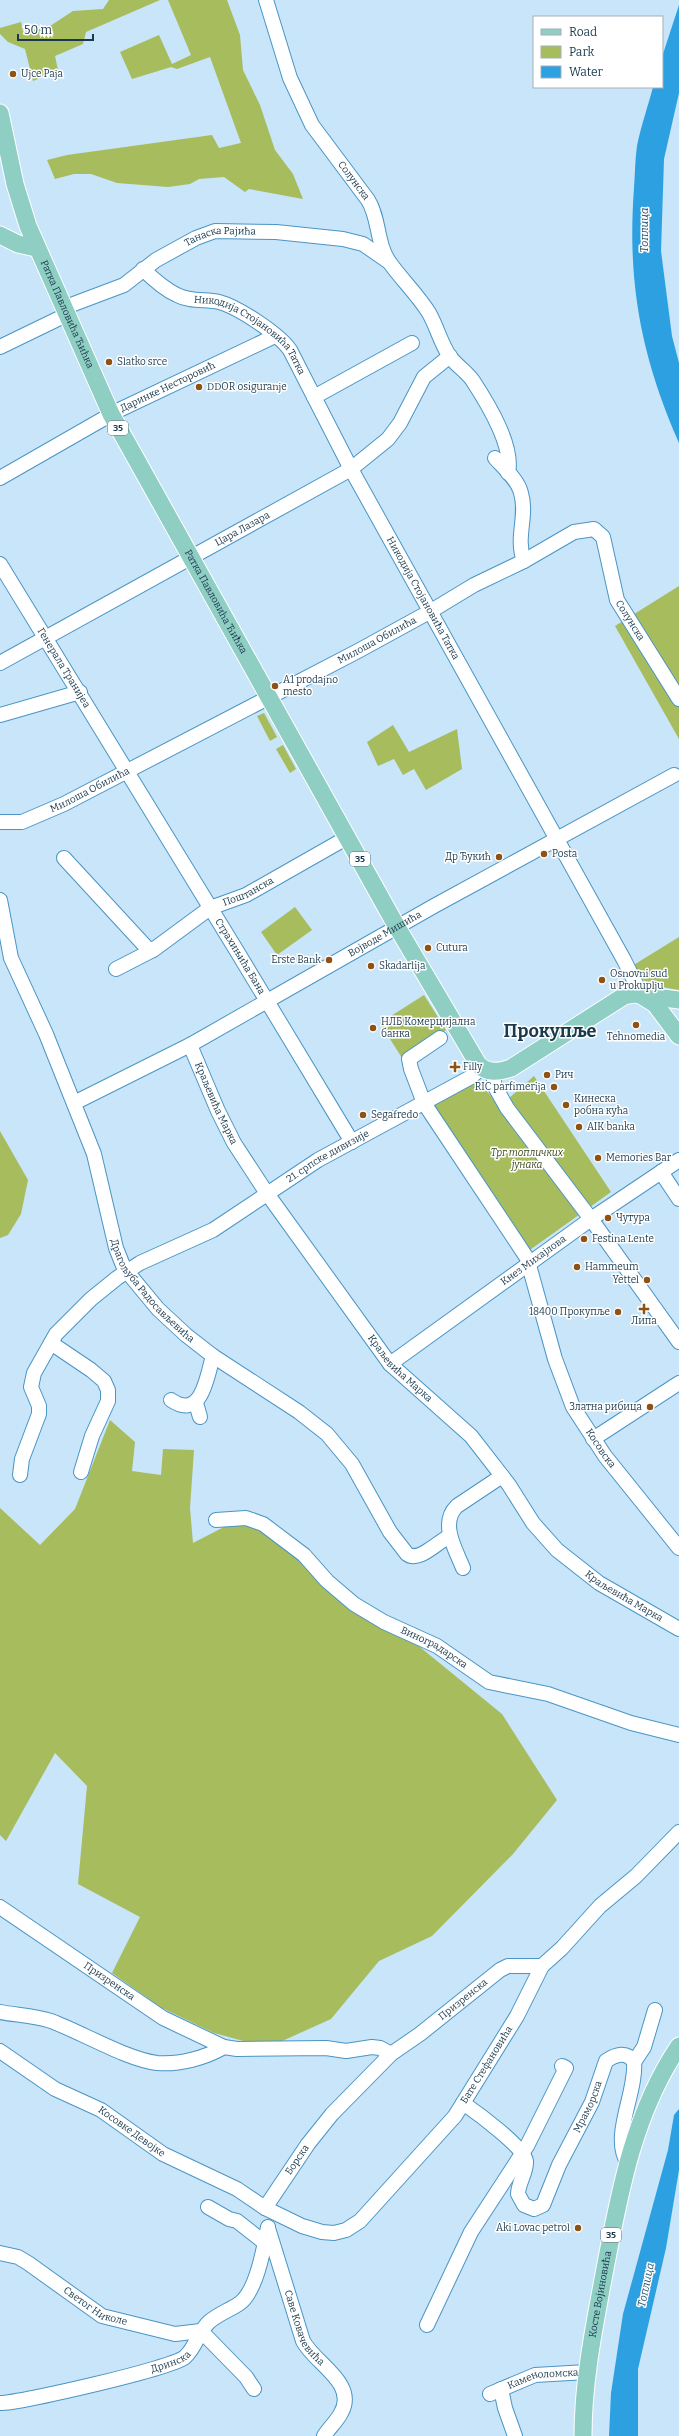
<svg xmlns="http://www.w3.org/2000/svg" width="679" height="2436" viewBox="0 0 679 2436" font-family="Bitter,serif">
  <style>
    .green { fill: #a7bc5d }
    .water { fill: #2da0e1 }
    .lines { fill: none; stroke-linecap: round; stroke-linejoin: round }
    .minor-casing { stroke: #4a95c5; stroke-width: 16 }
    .major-casing { stroke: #fff; stroke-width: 19 }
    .minor { stroke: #fff; stroke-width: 14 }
    .major { stroke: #8ecec3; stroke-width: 17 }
    .poi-dot { fill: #8f5215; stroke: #fff; stroke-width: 1.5 }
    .labels { text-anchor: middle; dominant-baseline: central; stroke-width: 3; stroke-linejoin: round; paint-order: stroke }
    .shield { fill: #fff; stroke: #5f7482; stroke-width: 1 }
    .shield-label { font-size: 9px; font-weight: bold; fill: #1a394d }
    .poi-label { font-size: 10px; fill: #1a394d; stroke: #fff; text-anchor: start }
    .street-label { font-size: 10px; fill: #1a394d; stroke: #fff }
    .park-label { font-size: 10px; font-style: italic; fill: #40491c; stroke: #fff }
    .water-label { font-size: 11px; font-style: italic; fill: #285470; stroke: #fff }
    .town-label { font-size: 18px; font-weight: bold; fill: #1a394d; stroke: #fff }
  </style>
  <rect width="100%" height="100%" fill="#c8e5f9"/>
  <g class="green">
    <polygon points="109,0 160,0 86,32 83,44 55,56 58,70 33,81 25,49 8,42 0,34 0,28 21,22 23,31 47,28 73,11 103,9"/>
    <polygon points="168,0 227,0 240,35 243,70 260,105 275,150 293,174 303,199 249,189 245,192 224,177 199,179 190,184 168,187 117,183 91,174 74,174 55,179 47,160 67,155 212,135 219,148 241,143 210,57 177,69 171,67 132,79 120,52 159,35 172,64 191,55"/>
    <polygon points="679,586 679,739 615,626"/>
    <polygon points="264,713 277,737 270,741 257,716"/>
    <polygon points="393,725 409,752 457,729 462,769 426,790 414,769 403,775 394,759 378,766 367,742"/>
    <polygon points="283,745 296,769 290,773 276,749"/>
    <polygon points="295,907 312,930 277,955 261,932"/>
    <path d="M679,937v53c-22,-4 -35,-3 -47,-24z"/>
    <polygon points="424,995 446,1030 402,1058 380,1023"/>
    <polygon points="534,1076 611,1192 527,1252 431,1108 474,1077 500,1106"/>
    <polygon points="0,1131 28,1180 21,1214 8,1235 0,1238"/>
    <polygon points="110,1420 135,1442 132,1471 161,1475 163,1449 194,1450 190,1508 193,1543 224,1527 240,1523 249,1525 278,1542 415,1643 502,1714 557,1800 513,1854 432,1936 379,1961 331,2019 280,2042 247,2042 214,2033 162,2008 112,1973 140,1917 78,1884 87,1786 55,1753 6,1841 0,1835 0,1508 40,1545 75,1509"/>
  </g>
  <g class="water">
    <path d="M679,5v88l-15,66 -3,92 11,85 7,27v80c-38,-87 -52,-160 -45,-255 1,-14 1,-28 3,-42 4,-20 11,-40 16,-59h9v-30z"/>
    <polygon points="679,2109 679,2170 666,2248 638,2369 638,2436 609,2436 611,2393 623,2314 668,2150 674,2115"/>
  </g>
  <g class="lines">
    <g class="minor-casing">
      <g id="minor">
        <path id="s1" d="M266,0l24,78 22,47 56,75c12,19 8,44 22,63 12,17 28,32 39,50 8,14 12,31 21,44 7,9 17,15 23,24 15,23 41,65 35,92"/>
        <path id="s2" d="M143,269c10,10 21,20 34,26 13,7 29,4 42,7 19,5 60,32 71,48l61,119 273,491 18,36"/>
        <path id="s3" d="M63,308l61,-23 32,-25 40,-22 19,-7 61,1 67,7 20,5 26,18"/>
        <polyline points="0,347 66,315"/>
        <polyline points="314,397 412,343"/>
        <path d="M495,458c9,10 23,22 26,35 7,23 -6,44 3,68"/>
        <path id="s4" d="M0,478l117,-67 158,-75"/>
        <path id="s5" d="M0,564l238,389 114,189"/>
        <path id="s6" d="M0,663l351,-194 37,-30 12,-16 24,-46 26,-21"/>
        <polyline points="0,715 80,692"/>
        <path id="s7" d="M0,822h22l42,-18 294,-153 73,-40 43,-26 50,-24 50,-29 20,-3 9,8 14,63 62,99"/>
        <polyline points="64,858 147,948 153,950"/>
        <path id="s8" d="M0,900l11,58 35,76 48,120 22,94 8,20 34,41 28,26 27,21 86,56 28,22 25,30 38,68 17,22c12,9 30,-12 43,-18"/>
        <path id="s9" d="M116,969l37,-19 57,-42 36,-13 102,-58"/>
        <path id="s10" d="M440,1038l-31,21 2,10 13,34 103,155 28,101 18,48 32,49 74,92"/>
        <path id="s11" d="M190,1045l28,66 16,32 32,49 124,172 81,72 38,49 24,38 24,27 42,33 80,46"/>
        <polyline points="494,1071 494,1085 507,1108 591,1219 679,1342"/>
        <path id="s12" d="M74,1103l116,-58 244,-139 240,-131"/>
        <polyline points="661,1172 679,1199"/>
        <polyline points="51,1343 91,1370 104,1381 108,1390 108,1401 92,1436 81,1472"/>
        <path id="s13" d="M390,1364l201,-145 88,-59"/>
        <path d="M171,1400c31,21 36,-24 42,-44"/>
        <polyline points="196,1403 200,1417"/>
        <polyline points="593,1439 679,1383"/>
        <path id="s14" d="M20,1475l2,-16 17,-45v-8l-8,-19 3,-14 22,-39 35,-35 26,-21 23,-15 73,-33 105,-70 153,-83 11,-10"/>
        <path id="s15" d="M216,1520l30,-2 17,6 41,31 23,26 27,23 30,18 53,24 52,36 59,12 83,29 48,12"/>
        <path d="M463,1568c-7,-18 -24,-45 -6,-62l45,-30"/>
        <path id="s16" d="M0,1907l163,111 61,29 13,2 89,-1 20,3 26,-4 8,1 11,6"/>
        <path d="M0,2012c16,3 36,4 51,9 30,11 75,38 106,42 22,2 48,-5 67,-16"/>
        <path id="s17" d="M0,2051l55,38 46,21 62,44 74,35 28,19 37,18 20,6 12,1 12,-3 14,-9 95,-105 62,-100 25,-50 20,-18 38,-42 36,-30 43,-44"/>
        <polyline points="634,2062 644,2047 655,2010"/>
        <path id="s18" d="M463,2103c13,9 61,44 63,58 1,11 -8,22 -8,33l6,11 10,4 9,-4 16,-40 33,-63 14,-41c10,-7 21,-10 28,1 3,30 -24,75 -6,101"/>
        <polyline points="208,2207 229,2219 237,2221 265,2243"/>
        <path id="s19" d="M265,2208l43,-64 24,-30 59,-60 29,-20 80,-64 8,-4h34"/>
        <path id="s20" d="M268,2228l35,113c11,22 55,42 38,72 -4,8 -12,15 -17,23"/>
        <path id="s21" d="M0,2253l18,4 10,6 74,53 73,18 26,-3"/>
        <polyline points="427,2325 471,2232 527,2146 566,2068 562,2066"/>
        <polyline points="201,2331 246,2377 254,2389"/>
        <polyline points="501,2389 505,2408 515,2436"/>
        <path id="s22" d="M490,2394l45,-19 52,-3"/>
        <path id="s23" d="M0,2403c20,0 173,-35 185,-46 11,-10 13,-25 24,-35 9,-8 21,-12 31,-19 17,-13 24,-56 28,-76"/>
      </g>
    </g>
    <g class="major-casing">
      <g id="major">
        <path id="s24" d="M0,113l15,71 13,42 83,188 286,513 81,137c9,10 21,8 33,4l113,-72 11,-2 44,6"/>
        <polyline points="0,235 18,244 36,248"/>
        <polyline points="642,996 655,1004 679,1036"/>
        <path id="s25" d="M583,2436c0,-55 11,-108 21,-162 15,-79 29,-160 75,-228"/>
      </g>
    </g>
    <use href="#minor" class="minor"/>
    <use href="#major" class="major"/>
  </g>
  <g class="poi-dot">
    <circle cx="13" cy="74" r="4"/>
    <circle cx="109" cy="362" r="4"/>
    <circle cx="199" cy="387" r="4"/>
    <circle cx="275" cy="686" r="4"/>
    <circle cx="544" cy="854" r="4"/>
    <circle cx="499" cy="857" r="4"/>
    <circle cx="428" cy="948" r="4"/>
    <circle cx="329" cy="960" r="4"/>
    <circle cx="371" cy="966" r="4"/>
    <circle cx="602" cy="980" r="4"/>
    <circle cx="636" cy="1025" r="4"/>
    <circle cx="373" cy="1028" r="4"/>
    <path d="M453 1061h4v4h4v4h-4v4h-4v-4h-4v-4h4z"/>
    <circle cx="547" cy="1075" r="4"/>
    <circle cx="554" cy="1087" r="4"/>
    <circle cx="566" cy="1105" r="4"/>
    <circle cx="363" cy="1115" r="4"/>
    <circle cx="579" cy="1127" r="4"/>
    <circle cx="598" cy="1158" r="4"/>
    <circle cx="608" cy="1218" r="4"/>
    <circle cx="584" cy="1239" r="4"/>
    <circle cx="577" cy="1267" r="4"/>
    <circle cx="647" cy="1280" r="4"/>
    <path d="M642 1303h4v4h4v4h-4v4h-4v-4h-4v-4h4z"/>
    <circle cx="618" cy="1312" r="4"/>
    <circle cx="650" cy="1407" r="4"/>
    <circle cx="578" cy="2228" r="4"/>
  </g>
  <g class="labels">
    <g class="shield">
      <rect x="108" y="421" width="20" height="14" rx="3"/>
      <rect x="350" y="852" width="20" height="14" rx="3"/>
      <rect x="601" y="2228" width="20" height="14" rx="3"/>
    </g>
    <g class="shield-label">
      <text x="118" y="428">35</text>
      <text x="360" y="859">35</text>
      <text x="611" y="2235">35</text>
    </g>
    <g class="poi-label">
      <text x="21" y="74">Ujce Paja</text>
      <text x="117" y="362">Slatko srce</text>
      <text x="207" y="387">DDOR osiguranje</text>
      <text x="283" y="680">A1 prodajno<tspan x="283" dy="12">mesto</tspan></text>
      <text x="552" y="854">Posta</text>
      <text x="491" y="857" text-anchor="end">Др Ђукић</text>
      <text x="436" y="948">Cutura</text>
      <text x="321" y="960" text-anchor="end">Erste Bank</text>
      <text x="379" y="966">Skadarlija</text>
      <text x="610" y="974">Osnovni sud<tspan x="610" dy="12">u Prokuplju</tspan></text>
      <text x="381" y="1022">НЛБ Комерцијална<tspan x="381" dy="12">банка</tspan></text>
      <text x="636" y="1037" text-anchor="middle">Tehnomedia</text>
      <text x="463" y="1067">Filly</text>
      <text x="555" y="1075">Рич</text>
      <text x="546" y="1087" text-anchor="end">RIC parfimerija</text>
      <text x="574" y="1099">Кинеска<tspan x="574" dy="12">робна кућа</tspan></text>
      <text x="371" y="1115">Segafredo</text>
      <text x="587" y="1127">AIK banka</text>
      <text x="606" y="1158">Memories Bar</text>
      <text x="616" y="1218">Чутура</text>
      <text x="592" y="1239">Festina Lente</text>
      <text x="585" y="1267">Hammeum</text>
      <text x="639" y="1280" text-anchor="end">Yettel</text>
      <text x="610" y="1312" text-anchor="end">18400 Прокупље</text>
      <text x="644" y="1321" text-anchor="middle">Липа</text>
      <text x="642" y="1407" text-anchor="end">Златна рибица</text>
      <text x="570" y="2228" text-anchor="end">Aki Lovac petrol</text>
    </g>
    <g class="street-label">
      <text stroke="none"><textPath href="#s1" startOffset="203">Солунска</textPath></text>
      <text stroke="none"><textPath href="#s3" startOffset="176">Танаска Рајића</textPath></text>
      <text stroke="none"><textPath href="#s24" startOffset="213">Ратка Павловића Ћићка</textPath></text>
      <text stroke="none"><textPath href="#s2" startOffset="130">Никодија Стојановића Татка</textPath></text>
      <text stroke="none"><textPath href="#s4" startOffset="191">Даринке Несторовић</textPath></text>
      <text stroke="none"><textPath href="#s6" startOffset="277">Цара Лазара</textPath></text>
      <text stroke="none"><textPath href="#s2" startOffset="454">Никодија Стојановића Татка</textPath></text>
      <text stroke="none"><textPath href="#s24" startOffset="537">Ратка Павловића Ћићка</textPath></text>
      <text stroke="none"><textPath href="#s7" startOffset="767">Солунска</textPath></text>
      <text stroke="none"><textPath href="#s7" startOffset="421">Милоша Обилића</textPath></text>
      <text stroke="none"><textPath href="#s5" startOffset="122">Генерала Транијеа</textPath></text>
      <text stroke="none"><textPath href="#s7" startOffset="97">Милоша Обилића</textPath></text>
      <text stroke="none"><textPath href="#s9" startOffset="154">Поштанска</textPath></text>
      <text stroke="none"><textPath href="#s12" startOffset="354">Војводе Мишића</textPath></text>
      <text stroke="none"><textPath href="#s5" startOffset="460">Страхињића Бана</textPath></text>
      <text stroke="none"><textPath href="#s11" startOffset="64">Краљевића Марка</textPath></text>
      <text stroke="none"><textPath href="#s14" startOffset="479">21. српске дивизије</textPath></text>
      <text stroke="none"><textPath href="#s13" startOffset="177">Кнез Михајлова</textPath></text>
      <text stroke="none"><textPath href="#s8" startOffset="425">Драгољуба Радосављевића</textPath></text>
      <text stroke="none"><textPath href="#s11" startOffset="388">Краљевића Марка</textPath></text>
      <text stroke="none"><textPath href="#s10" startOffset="476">Косовска</textPath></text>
      <text stroke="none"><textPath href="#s11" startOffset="711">Краљевића Марка</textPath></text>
      <text stroke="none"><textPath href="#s15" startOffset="261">Виноградарска</textPath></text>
      <text stroke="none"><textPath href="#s16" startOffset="132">Призренска</textPath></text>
      <text stroke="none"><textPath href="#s19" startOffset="290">Призренска</textPath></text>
      <text stroke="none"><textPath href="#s17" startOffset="614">Бате Стефановића</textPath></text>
      <text stroke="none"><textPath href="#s18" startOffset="262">Мраморска</textPath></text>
      <text stroke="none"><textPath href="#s17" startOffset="155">Косовке Девојке</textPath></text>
      <text stroke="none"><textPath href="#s19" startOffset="58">Борска</textPath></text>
      <text stroke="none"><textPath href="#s25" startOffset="143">Косте Војиновића</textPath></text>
      <text stroke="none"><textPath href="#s21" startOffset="111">Светог Николе</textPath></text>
      <text stroke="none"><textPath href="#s20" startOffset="107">Саве Ковачевића</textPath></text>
      <text stroke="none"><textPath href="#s23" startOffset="176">Дринска</textPath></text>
      <text stroke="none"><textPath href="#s22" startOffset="56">Каменоломска</textPath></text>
    </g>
    <g class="park-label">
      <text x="527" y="1153">Трг топличких<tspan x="527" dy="12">јунака</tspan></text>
    </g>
    <g class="water-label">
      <text transform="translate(644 230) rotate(-90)">Топлица</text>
      <text transform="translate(646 2285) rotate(-78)">Топлица</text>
    </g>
    <g class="town-label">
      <text x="550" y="1031">Прокупље</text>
    </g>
  </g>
  <rect x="533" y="16" width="130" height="72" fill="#ffffff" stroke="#a3b0b8"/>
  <rect x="541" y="29" width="20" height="6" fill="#8ecec3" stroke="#a3b0b8"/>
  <text x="569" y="36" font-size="12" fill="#1a394d">Road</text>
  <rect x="541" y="46" width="20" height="12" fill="#a7bc5d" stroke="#a3b0b8"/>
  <text x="569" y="56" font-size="12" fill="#1a394d">Park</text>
  <rect x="541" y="66" width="20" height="12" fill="#2da0e1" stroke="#a3b0b8"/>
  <text x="569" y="76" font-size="12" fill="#1a394d">Water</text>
  <path d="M18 34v6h75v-6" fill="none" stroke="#1a394d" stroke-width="2"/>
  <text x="24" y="34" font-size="12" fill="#1a394d" stroke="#ffffff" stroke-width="3" paint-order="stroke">50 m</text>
</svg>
